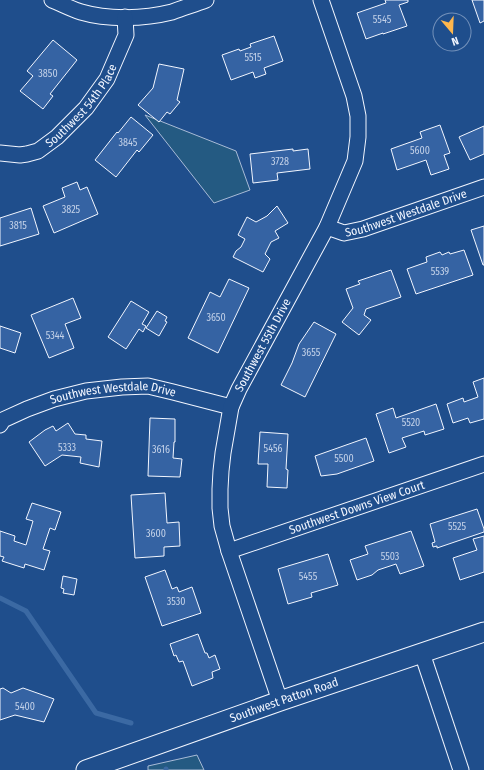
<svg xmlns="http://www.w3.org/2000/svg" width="484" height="770" viewBox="0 0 484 770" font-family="'Fira Sans Condensed',sans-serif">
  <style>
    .green { fill: #245a82; stroke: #a8bbd7 }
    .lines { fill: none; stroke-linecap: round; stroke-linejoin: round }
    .stream { stroke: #3b69a3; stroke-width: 5 }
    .building { fill: #3563a3; stroke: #f2f6ff }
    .minor-casing { stroke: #f2f6ff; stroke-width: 17 }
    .tertiary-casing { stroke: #f2f6ff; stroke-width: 21 }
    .minor { stroke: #1f4e8c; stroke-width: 15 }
    .tertiary { stroke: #1f4e8c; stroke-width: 19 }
    .labels { text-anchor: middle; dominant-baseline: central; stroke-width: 3; stroke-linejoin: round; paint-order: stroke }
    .number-label { font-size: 10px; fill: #c3d1e8 }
    .street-label { font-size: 12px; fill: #f2f6ff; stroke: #1f4e8c }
  </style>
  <rect width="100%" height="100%" fill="#1f4e8c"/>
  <g class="green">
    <polygon points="145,115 236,151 250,190 214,203"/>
    <polygon points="197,755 204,770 148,770 148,766"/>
  </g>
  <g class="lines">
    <g class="stream">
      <polyline points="0,598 26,611 96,713 131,723"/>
      <polyline points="166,769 166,770"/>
    </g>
  </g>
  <g class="building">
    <polygon points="385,0 408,0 408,2 399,5 407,26 383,34 383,33 366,39 357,13 386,3"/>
    <polygon points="472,0 484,0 484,21 480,23"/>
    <polygon points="274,36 283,61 264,68 266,74 255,78 253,72 231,80 222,55 239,49 240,51 251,47 250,44"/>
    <polygon points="53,40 77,60 50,94 53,96 43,109 20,91 33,76 27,71"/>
    <polygon points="159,64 184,69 177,100 180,102 170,114 167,112 159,122 138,105 153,88"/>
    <polygon points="131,117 153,135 139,152 137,150 116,177 95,160 117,132 118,133"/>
    <polygon points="440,125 450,153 444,155 449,169 431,175 426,160 397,170 391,149 422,138 420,132"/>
    <polygon points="484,126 484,154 470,160 459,137"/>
    <polygon points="293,149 293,151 308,149 310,169 277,173 278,180 253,183 250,154"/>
    <polygon points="77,182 80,190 87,187 98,214 54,233 43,206 65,197 62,188"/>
    <polygon points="277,206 288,223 275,231 279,238 271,242 265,254 270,259 263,272 233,257 236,251 241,247 245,239 238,235 247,217 256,222 267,216"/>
    <polygon points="31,208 39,234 0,246 0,218"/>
    <polygon points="484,226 484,265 483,265 471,230"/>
    <polygon points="464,250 473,275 416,294 407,269 427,262 426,257 440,252 442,255 449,252 450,254"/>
    <polygon points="391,270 401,297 366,309 364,315 371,320 359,335 342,322 353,308 346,289 360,284 358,281"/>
    <polygon points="229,279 249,288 218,353 188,338 210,292 220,297"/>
    <polygon points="73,298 81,318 65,324 74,348 49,358 31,315"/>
    <polygon points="131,301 149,312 142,324 146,326 143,332 139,329 126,349 108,337"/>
    <polygon points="157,311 167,317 165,321 167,322 159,336 146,328"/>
    <polygon points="314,322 336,334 305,397 281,385 292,363 299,344"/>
    <polygon points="0,326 21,333 15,353 0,348"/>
    <polygon points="484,378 484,419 470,423 468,418 453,423 447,404 463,398 464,402 478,397 473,382"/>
    <polygon points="436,404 444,429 425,435 424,431 402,438 406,447 389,453 376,414 393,408 396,418"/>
    <polygon points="150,418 175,419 175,442 174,442 173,458 182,459 180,477 148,476"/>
    <polygon points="68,423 75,434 86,435 86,439 102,441 99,467 80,463 81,457 62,455 45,466 29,442 45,430 53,426 56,431"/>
    <polygon points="260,432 288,434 286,469 288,470 287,488 267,487 268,464 258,464"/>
    <polygon points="366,438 374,461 337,474 321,476 315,456"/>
    <polygon points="165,493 167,523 179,522 180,546 164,547 164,556 135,558 131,495"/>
    <polygon points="32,503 61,512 55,530 50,528 43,549 50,551 44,570 25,564 24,568 2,561 4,557 0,556 0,531 15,536 14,541 26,545 33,521 26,519"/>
    <polygon points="477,509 484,529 484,532 437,548 437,546 433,547 432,543 435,542 430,524"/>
    <polygon points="411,531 424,566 400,574 396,564 378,570 372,575 357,580 350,560 368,554 365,546"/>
    <polygon points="484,536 484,572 460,580 453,558 477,550 473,539"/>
    <polygon points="328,554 338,585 311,593 312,597 288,604 278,569"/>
    <polygon points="165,570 172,589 177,587 179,592 192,587 201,613 162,626 145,577"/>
    <polygon points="63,576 77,579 74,595 63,593 64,589 61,588"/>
    <polygon points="198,634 205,653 207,653 209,658 215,655 220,669 212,672 213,678 192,686 183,661 179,662 176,655 174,656 170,644"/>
    <polygon points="3,688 11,693 23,688 54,699 44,722 15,715 0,720 0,689"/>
  </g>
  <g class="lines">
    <g class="minor-casing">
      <g id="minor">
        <path d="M52,0c10,4 19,9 29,12 27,8 63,7 91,0 11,-4 23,-8 34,-12"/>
        <path id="s1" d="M0,153l20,2 7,-1 11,-3 19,-14 29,-29 21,-29 19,-44 -1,-18"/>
        <path id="s2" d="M327,227l17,6 19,-4 121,-42"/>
        <path id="s3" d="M0,425l3,-5 24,-11 27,-10 32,-8 36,-4 26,-1 25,6 58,15"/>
        <path id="s4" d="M229,551l255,-87"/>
        <polyline points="422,653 461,770"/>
        <path id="s5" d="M280,701l-51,-150 -7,-25 -2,-18v-19l1,-18 2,-18 8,-46 8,-18 88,-162 28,-66 3,-24v-21l-4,-20 -33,-96"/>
      </g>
    </g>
    <g class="tertiary-casing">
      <g id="tertiary">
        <path id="s6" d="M86,770l194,-69 204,-69"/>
      </g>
    </g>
    <use href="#minor" class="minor"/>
    <use href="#tertiary" class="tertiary"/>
  </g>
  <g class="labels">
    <g class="number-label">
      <text x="382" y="20">5545</text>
      <text x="253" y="58">5515</text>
      <text x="48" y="74">3850</text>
      <text x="128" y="143">3845</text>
      <text x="420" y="151">5600</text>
      <text x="280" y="162">3728</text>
      <text x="71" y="210">3825</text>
      <text x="18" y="226">3815</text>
      <text x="440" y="272">5539</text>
      <text x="216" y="318">3650</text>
      <text x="55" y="336">5344</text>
      <text x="311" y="353">3655</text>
      <text x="411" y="423">5520</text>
      <text x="67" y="448">5333</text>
      <text x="273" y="449">5456</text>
      <text x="161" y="450">3616</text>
      <text x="344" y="459">5500</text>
      <text x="457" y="527">5525</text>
      <text x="156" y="534">3600</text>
      <text x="390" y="557">5503</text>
      <text x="308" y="577">5455</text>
      <text x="176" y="602">3530</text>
      <text x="25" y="707">5400</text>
    </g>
    <g class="street-label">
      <text stroke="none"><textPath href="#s1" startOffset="102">Southwest 54th Place</textPath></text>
      <text stroke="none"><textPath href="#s2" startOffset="83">Southwest Westdale Drive</textPath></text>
      <text stroke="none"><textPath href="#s5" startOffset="374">Southwest 55th Drive</textPath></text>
      <text stroke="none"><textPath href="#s3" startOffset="121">Southwest Westdale Drive</textPath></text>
      <text stroke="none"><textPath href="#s4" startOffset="135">Southwest Downs View Court</textPath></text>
      <text stroke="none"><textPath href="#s6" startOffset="210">Southwest Patton Road</textPath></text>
    </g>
  </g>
  <g transform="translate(452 32) rotate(161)"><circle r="19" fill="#1f4e8c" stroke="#7391ba"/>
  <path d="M0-3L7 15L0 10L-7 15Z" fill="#ffb74d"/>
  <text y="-6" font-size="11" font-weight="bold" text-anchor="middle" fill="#f2f6ff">N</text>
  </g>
</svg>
